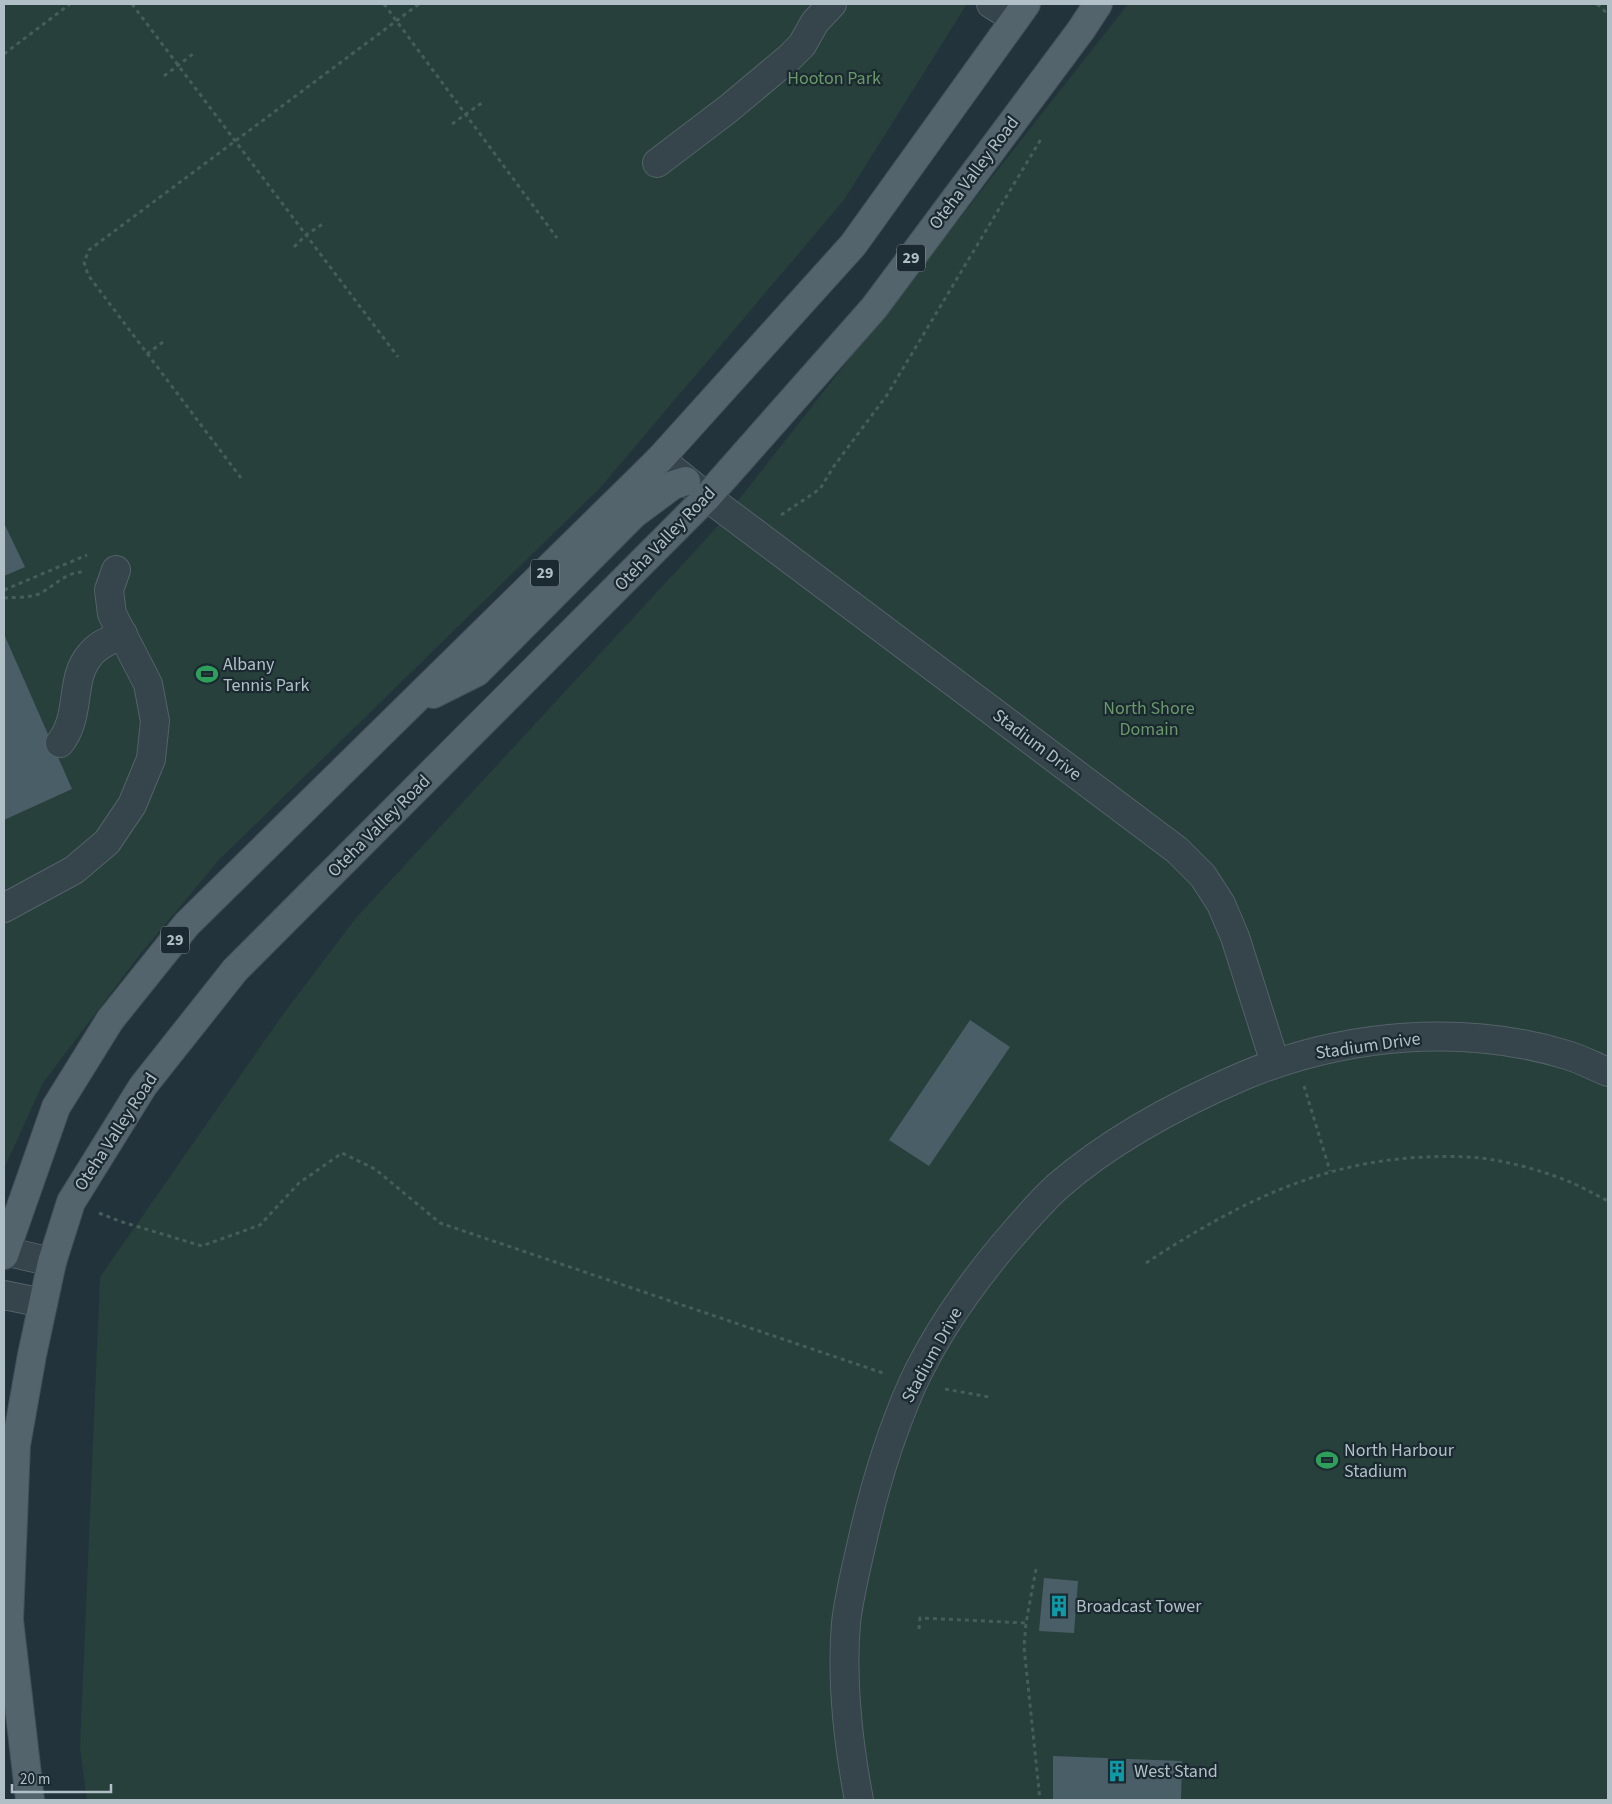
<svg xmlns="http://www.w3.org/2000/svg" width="1612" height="1804" viewBox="0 0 1612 1804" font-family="'Source Sans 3',sans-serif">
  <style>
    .green { fill: #27403b }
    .building { fill: #4a5e67 }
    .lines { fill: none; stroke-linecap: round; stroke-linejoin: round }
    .minor-casing { stroke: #546269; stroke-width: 30 }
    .major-casing { stroke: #425057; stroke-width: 30 }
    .path { stroke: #465d5a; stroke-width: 3; stroke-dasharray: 4 4; stroke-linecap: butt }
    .minor { stroke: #36444b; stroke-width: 28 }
    .major { stroke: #54646c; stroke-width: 28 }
    .labels { text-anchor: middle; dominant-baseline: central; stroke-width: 4.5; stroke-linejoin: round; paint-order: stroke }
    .shield { fill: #1b2930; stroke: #84929a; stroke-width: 1 }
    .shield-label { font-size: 16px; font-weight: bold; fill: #b1bfc7 }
    .park-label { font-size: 18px; fill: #699968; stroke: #1b2930 }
    .street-label { font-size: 18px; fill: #b1bfc7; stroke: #1b2930 }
    .poi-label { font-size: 18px; fill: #b1bfc7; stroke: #1b2930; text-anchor: start }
  </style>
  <rect width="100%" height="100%" fill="#22333b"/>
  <g class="green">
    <polygon points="4,4 967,4 844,200 600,488 219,860 138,957 43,1083 4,1169"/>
    <polygon points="1128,4 1608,4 1608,1800 87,1800 80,1748 100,1277 281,1017 355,919 718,526"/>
  </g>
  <g class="building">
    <polygon points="4,523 25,567 4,576"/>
    <polygon points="4,634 72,789 4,820"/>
    <polygon points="970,1020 1010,1047 929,1166 889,1140"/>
    <polygon points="1044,1578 1078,1581 1074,1633 1039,1631"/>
    <polygon points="1053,1756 1182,1761 1181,1800 1053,1800"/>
  </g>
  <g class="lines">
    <g class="minor-casing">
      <g id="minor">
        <polyline points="991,4 1015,19"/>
        <polyline points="657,163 728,109 789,58 802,45 815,22 832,4"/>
        <polyline points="660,459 707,497 1177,850 1203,876 1221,904 1235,937 1275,1063"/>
        <path d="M60,743c22,-28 9,-64 30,-88 8,-11 21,-15 33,-21"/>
        <polyline points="4,908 74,870 107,842 132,805 151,759 155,721 148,684 112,614 109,590 116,570"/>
        <polyline points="4,1251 52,1262"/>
        <polyline points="4,1295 43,1303"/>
        <path d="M859,1800c-11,-58 -18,-117 -13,-177 3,-27 10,-54 16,-81 12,-54 28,-107 50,-157 23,-50 56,-97 90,-138 18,-21 36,-43 56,-61 54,-47 120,-82 185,-110 101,-42 219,-53 324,-21 14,4 28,12 41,17"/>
      </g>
    </g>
    <g class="major-casing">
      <g id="major">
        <polyline points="433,694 477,672 634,514 673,485 686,481"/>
        <polyline points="4,1255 56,1107 110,1020 187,924 660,459 853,245 1026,4"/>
        <polyline points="30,1800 9,1620 16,1445 32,1355 52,1262 71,1202 143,1086 235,970 707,497 874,308 1081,30 1098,4"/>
      </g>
    </g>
    <g class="path">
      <polyline points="132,4 398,357"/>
      <polyline points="384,4 557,238"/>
      <polyline points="1597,4 1608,14"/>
      <polyline points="4,54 70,4"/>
      <polyline points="164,76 193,54"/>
      <polyline points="452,124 483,102"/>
      <polyline points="294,247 306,235 324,223"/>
      <polyline points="147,354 163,342"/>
      <polyline points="241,478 88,275 84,262 89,250 419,4"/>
      <polyline points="781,515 820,489 834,466 887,395 1041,139"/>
      <polyline points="4,590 87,555"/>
      <path d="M4,598c11,-1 24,0 35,-4 16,-8 26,-22 45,-22"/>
      <polyline points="1304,1086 1330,1171"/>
      <polyline points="99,1213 119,1221 202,1246 260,1225 299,1183 342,1153 375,1169 440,1223 883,1373"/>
      <path d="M1146,1263c87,-57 173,-102 280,-106 22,-1 46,-1 68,3 22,4 45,10 66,18 17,6 32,15 48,23"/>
      <polyline points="945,1389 989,1397"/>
      <polyline points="1036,1569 1026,1623 1024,1647 1040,1800"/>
      <polyline points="919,1629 920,1618 1026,1623"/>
    </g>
    <use href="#minor" class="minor"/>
    <use href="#major" class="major"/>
  </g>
  <defs>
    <g id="stadium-bare" transform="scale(1.725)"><path d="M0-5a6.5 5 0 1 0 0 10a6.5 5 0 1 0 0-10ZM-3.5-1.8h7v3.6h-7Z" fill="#2e9e5b" stroke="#1b2930" stroke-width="2.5" paint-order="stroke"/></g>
    <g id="building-bare" transform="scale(1.725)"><path d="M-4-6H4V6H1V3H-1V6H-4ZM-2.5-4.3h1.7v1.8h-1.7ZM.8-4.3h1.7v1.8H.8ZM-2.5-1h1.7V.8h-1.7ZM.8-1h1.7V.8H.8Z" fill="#0f9aa8" stroke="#1b2930" stroke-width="2.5" paint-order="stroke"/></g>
  </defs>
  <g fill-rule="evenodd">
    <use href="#stadium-bare" x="207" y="674"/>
    <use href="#stadium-bare" x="1327" y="1460"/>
    <use href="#building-bare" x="1059" y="1606"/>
    <use href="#building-bare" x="1117" y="1771"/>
  </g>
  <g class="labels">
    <g class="shield">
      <rect x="897" y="244.5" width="28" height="27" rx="4"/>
      <rect x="531" y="559.5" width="28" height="27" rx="4"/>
      <rect x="161" y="926.5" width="28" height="27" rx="4"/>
    </g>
    <g class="shield-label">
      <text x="911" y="258">29</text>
      <text x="545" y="573">29</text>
      <text x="175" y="940">29</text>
    </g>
    <g class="park-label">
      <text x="834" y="78">Hooton Park</text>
      <text x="1149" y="708">North Shore<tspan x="1149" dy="21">Domain</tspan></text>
    </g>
    <g class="street-label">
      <text transform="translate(974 173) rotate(-53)">Oteha Valley Road</text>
      <text transform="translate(665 539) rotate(-46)">Oteha Valley Road</text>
      <text transform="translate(1037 745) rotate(37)">Stadium Drive</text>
      <text transform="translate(379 826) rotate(-45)">Oteha Valley Road</text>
      <text transform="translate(1368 1046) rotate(-8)">Stadium Drive</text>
      <text transform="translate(116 1132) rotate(-57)">Oteha Valley Road</text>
      <text transform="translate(932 1355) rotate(-61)">Stadium Drive</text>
    </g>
    <g class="poi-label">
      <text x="223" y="664">Albany<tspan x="223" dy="21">Tennis Park</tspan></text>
      <text x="1344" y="1450">North Harbour<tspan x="1344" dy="21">Stadium</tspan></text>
      <text x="1076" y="1606">Broadcast Tower</text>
      <text x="1134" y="1771">West Stand</text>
    </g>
  </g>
  <rect width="1612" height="1804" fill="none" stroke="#b1bfc7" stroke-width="10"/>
  <path d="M12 1784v8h99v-8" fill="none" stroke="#b1bfc7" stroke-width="2.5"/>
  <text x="20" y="1784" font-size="15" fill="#b1bfc7" stroke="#1b2930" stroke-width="4" paint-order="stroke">20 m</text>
</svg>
